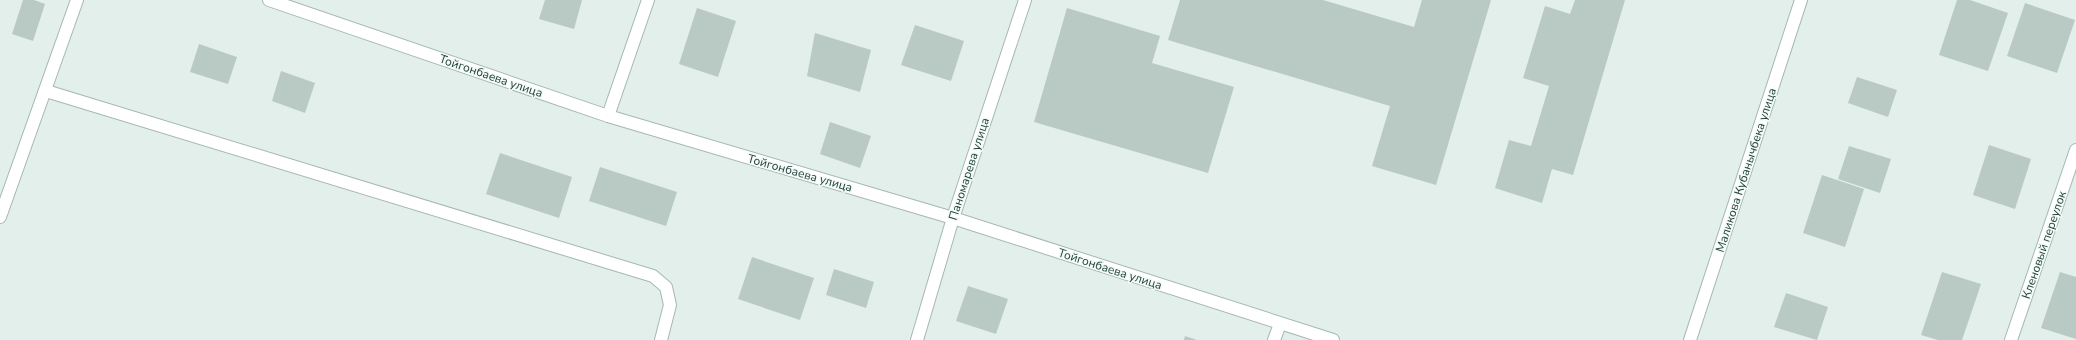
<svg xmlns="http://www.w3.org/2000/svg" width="2076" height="340" viewBox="0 0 2076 340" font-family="'Nunito Sans',sans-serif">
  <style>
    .building { fill: #b8cac3 }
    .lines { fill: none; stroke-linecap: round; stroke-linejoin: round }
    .lane-casing { stroke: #a5b8b2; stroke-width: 14 }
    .street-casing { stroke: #a5b8b2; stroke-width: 14 }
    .lane { stroke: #fff; stroke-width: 12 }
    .street { stroke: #fff; stroke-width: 12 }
    .labels { text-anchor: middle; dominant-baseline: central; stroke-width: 3; stroke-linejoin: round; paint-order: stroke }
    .street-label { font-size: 12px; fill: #20433b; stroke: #f4faf8 }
  </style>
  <rect width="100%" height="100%" fill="#e3efea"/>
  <g class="building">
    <polygon points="23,0 34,0 45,4 33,41 12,34"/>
    <polygon points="545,0 582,0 574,29 539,19"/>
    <polygon points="1180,0 1323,0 1414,27 1422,0 1491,0 1436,185 1372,166 1390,106 1168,40"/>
    <polygon points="1575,0 1625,0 1573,175 1552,169 1542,203 1495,188 1509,140 1531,146 1549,86 1523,78 1545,6 1570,14"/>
    <polygon points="1957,0 1970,0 2008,13 1988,71 1939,55"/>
    <polygon points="2025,3 2075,20 2057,73 2007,56"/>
    <polygon points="697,8 736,21 718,77 679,64"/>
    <polygon points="1067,8 1160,36 1152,63 1234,87 1208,173 1034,122"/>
    <polygon points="915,25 964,41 951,81 901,65"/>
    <polygon points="815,33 871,50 860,92 807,76"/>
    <polygon points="199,44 237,57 228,84 190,72"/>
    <polygon points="281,71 315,83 305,113 272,101"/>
    <polygon points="1857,77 1897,90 1888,117 1848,103"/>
    <polygon points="830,122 871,136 860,168 820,154"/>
    <polygon points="1989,145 2031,159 2015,209 1973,195"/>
    <polygon points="1849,146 1891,159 1880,193 1838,179"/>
    <polygon points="500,153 572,177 559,218 486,194"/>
    <polygon points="600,167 677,192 666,226 589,201"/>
    <polygon points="1822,175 1864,189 1845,247 1803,233"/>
    <polygon points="752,257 814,278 800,320 738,299"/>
    <polygon points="834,269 874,282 866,308 826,295"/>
    <polygon points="1942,272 1981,284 1962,340 1938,340 1921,335"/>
    <polygon points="2060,272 2076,277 2076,339 2041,328"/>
    <polygon points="968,286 1008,299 996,334 956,321"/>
    <polygon points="1786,293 1828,307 1817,340 1774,327"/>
    <polygon points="1185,336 1197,340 1184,340"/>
  </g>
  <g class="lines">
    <g class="lane-casing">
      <polyline id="lane" points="46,91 653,276 666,287 670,305 661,340"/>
    </g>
    <g class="street-casing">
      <g id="street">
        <polyline points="269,0 608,116 953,218 1333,340"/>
        <polyline points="608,116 648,0"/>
        <polyline points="0,217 77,0"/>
        <polyline points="917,340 953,218 1025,0"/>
        <polyline points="1274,340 1280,324"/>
        <polyline points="1690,340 1801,0"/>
        <polyline points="2011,340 2076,150"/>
      </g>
    </g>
    <use href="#lane" class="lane"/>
    <use href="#street" class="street"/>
  </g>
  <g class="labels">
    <g class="street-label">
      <text transform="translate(491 76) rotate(19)">Тойгонбаева улица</text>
      <text transform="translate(969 169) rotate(-72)">Паномарева улица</text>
      <text transform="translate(1746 170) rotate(-72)">Маликова Кубанычбека улица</text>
      <text transform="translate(800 173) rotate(16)">Тойгонбаева улица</text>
      <text transform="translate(2044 245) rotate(-71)">Кленовый переулок</text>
      <text transform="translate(1110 269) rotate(18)">Тойгонбаева улица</text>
    </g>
  </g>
</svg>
